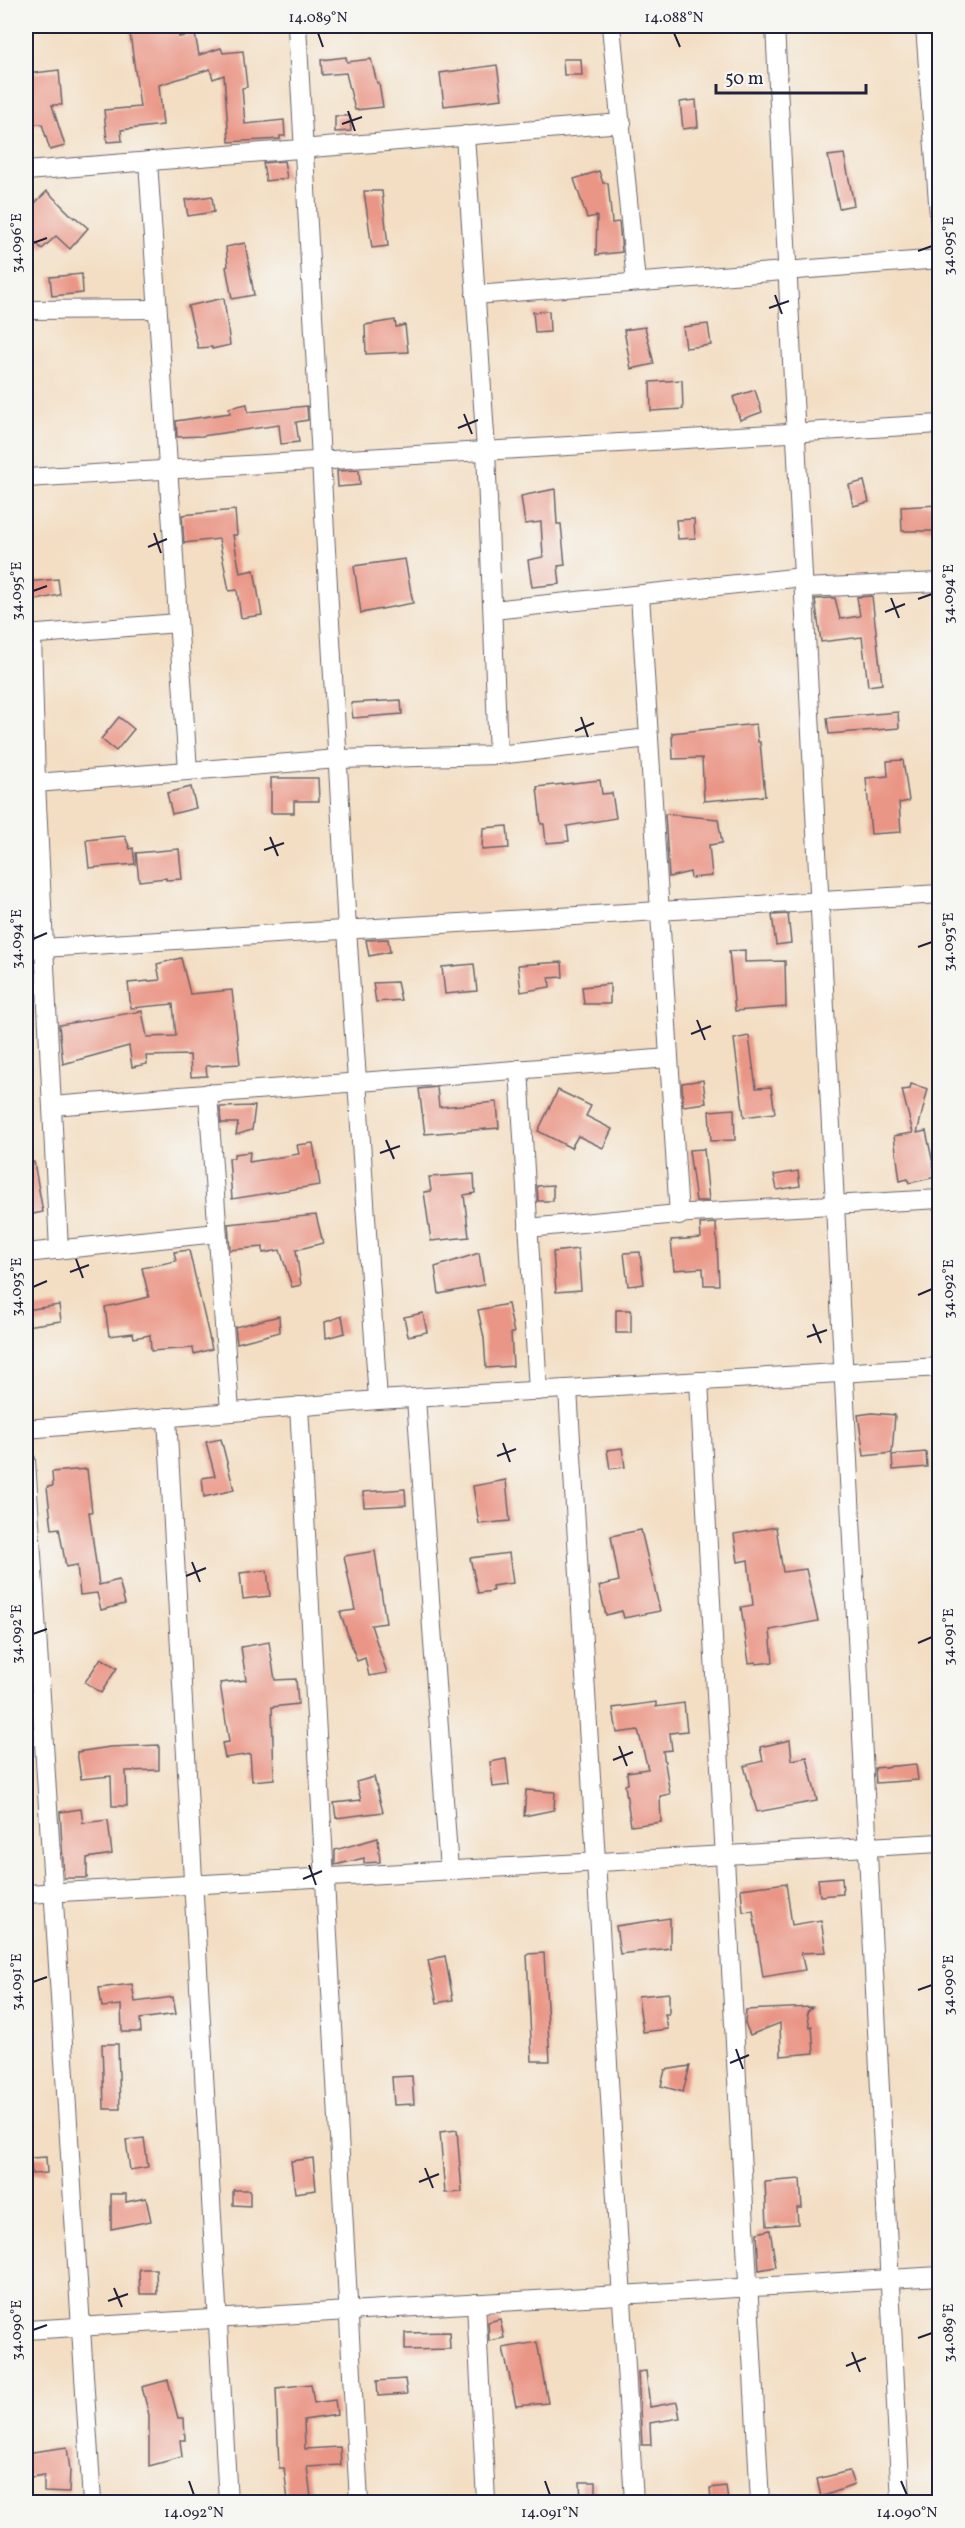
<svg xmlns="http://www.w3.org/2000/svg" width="965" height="2528" viewBox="0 0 965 2528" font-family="Vollkorn,serif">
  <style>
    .building { fill: #ea9686 }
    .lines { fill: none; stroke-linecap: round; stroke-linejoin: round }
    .minor-casing { stroke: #6b646b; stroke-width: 20 }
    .minor { stroke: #fff; stroke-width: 18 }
    .ticks { fill: none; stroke: #22223b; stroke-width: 2 }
    .neatline { fill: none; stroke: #22223b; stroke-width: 2 }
    .ticks-label { font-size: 15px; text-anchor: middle; fill: #22223b }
  </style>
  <rect width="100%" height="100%" fill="#f6f6f2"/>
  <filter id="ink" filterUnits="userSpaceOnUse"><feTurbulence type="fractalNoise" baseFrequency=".0167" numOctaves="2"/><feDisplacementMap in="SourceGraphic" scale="12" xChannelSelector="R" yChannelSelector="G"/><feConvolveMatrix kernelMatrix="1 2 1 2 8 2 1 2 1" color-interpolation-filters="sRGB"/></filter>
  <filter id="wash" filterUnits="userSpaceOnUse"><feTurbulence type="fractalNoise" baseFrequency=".008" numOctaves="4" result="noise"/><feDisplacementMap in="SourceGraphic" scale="24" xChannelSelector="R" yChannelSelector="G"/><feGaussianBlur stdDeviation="1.35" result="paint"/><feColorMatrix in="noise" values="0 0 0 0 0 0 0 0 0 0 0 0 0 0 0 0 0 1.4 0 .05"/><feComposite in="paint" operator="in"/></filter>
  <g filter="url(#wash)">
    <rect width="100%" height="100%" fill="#f3dec3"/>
    <g id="blocks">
      <g class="building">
        <polygon points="129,26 179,26 179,37 195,34 199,55 221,48 223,53 243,51 247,87 242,88 245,124 284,120 285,136 280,136 280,139 229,142 224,75 213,79 210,69 159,85 163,125 121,130 122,141 107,142 104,110 140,107"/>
        <polygon points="346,57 347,62 371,59 377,83 379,83 383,107 355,110 346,73 322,75 321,60"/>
        <polygon points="563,59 581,59 582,75 564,75"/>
        <polygon points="497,65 502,99 444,106 440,73"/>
        <polygon points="59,70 62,105 52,105 65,146 50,150 42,124 26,125 26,74"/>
        <polygon points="696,100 698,127 683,129 680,102"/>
        <polygon points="335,116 350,116 351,131 335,132"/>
        <polygon points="844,154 854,205 839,208 828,156"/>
        <polygon points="284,161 287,178 266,181 263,163"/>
        <polygon points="599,171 603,183 608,183 612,223 619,222 622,252 596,255 597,216 587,218 574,179"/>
        <polygon points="47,191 74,218 75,217 88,228 70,249 56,236 42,249 26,233 26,212"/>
        <polygon points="364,191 382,191 388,246 372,248"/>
        <polygon points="212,196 214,212 188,216 185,200"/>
        <polygon points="245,243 254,295 232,299 226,267 228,266 226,247"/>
        <polygon points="82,274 83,293 52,296 50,277"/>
        <polygon points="224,298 230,345 212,349 212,347 198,348 188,306"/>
        <polygon points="549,311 550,332 535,333 533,312"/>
        <polygon points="395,320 396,327 405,325 408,352 366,354 365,325"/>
        <polygon points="708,324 711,345 686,348 683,327"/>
        <polygon points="645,327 654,364 631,369 624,330"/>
        <polygon points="682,380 683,409 651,411 650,382"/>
        <polygon points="755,390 762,412 740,420 733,397"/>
        <polygon points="247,404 248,412 307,406 308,420 296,422 299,442 281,444 279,425 202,436 177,437 176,421 230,413 229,408"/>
        <polygon points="359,470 360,485 338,487 337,471"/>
        <polygon points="864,481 869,502 853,506 849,485"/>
        <polygon points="555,489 557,524 561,524 565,565 558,566 560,584 532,587 528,560 543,557 541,522 525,524 521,496"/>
        <polygon points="939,505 939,531 902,531 901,507"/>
        <polygon points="235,510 237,535 233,535 240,573 254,570 262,615 241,618 237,590 229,591 219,539 184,543 182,515"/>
        <polygon points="694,519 695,538 678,539 676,520"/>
        <polygon points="405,559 413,603 361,613 354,566"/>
        <polygon points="58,579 60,595 26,602 26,582"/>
        <polygon points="872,596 882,684 868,686 862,637 821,642 815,599 835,598 840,619 860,616 857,597"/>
        <polygon points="401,700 402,714 353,718 351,703"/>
        <polygon points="898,712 899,728 829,734 827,718"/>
        <polygon points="119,717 134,729 116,751 101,739"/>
        <polygon points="756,724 758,742 760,742 765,796 704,801 702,758 673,759 672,733"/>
        <polygon points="903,760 909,801 899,803 901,832 871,834 866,778 888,776 887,761"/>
        <polygon points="271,778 318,778 319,801 294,801 294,813 271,813"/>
        <polygon points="600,780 602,794 612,793 616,818 567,826 569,841 546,843 544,824 541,824 537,787"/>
        <polygon points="191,787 196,808 172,814 167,793"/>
        <polygon points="665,814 718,819 722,843 709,845 712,876 691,878 690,872 669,877"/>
        <polygon points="507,826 509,848 482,850 483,828"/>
        <polygon points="125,836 130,849 133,848 135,864 89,868 86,840"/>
        <polygon points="179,849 182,879 166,880 166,878 139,881 136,853"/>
        <polygon points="788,914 791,943 776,945 772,915"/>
        <polygon points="388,939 390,952 369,956 366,940"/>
        <polygon points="745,950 745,962 785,961 786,1007 735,1011 729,951"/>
        <polygon points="181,958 190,994 232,990 240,1064 206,1066 207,1076 191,1077 190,1055 146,1056 147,1064 132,1067 129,1046 63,1064 59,1025 142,1011 147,1037 176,1036 173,1004 131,1008 128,983 160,980 157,964"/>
        <polygon points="562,962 563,977 549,978 550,987 521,992 518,965"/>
        <polygon points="474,964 477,991 445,994 442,967"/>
        <polygon points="397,982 401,1000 376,1002 373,983"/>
        <polygon points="610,984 610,1004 584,1004 582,987"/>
        <polygon points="749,1036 756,1088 771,1087 775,1113 744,1117 734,1039"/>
        <polygon points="703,1080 706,1103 683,1106 682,1083"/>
        <polygon points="911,1084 928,1089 917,1133 926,1131 936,1177 909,1183 908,1179 900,1181 894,1136 913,1133 902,1090 910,1089"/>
        <polygon points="437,1087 439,1107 497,1102 499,1128 425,1134 419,1089"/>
        <polygon points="558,1090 591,1106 586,1116 612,1129 603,1148 578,1136 571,1148 538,1131"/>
        <polygon points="255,1106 252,1130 236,1135 238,1123 221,1123 220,1107"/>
        <polygon points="734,1109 735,1140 711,1141 709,1111"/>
        <polygon points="313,1143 320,1185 232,1199 229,1158 234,1158 234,1154 250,1152 249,1162 299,1154 297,1145"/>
        <polygon points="704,1149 709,1201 696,1201 689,1150"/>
        <polygon points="34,1162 43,1212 28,1215 26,1203 26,1163"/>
        <polygon points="798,1171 800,1186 777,1190 774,1175"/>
        <polygon points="474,1174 475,1193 464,1195 469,1237 431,1241 424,1192 431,1191 429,1177"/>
        <polygon points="553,1185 553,1201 538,1201 537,1186"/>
        <polygon points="316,1215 323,1243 296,1250 301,1285 292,1287 280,1250 263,1253 263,1247 230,1250 228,1224"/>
        <polygon points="716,1223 719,1285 704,1285 703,1268 674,1270 671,1240 701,1238 700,1224"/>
        <polygon points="578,1249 581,1290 556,1292 553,1252"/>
        <polygon points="189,1250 212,1349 194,1354 193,1348 151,1351 150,1335 134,1338 133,1333 109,1336 105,1307 149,1297 142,1268 176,1261 174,1252"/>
        <polygon points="640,1252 644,1284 628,1286 624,1253"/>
        <polygon points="479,1253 484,1285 439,1294 435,1267"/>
        <polygon points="508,1304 514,1333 511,1333 513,1366 486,1368 484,1338 478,1310"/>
        <polygon points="59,1305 61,1321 26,1326 26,1310"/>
        <rect x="616" y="1310" width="15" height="23"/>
        <polygon points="423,1313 427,1332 408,1336 404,1317"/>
        <polygon points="279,1316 280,1332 237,1343 235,1327"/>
        <polygon points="342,1316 345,1333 326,1338 325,1322"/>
        <polygon points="872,1413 895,1415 892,1453 864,1456 858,1415"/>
        <polygon points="221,1439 234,1490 204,1497 202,1478 215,1476 206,1442"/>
        <polygon points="622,1448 625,1467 610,1469 607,1450"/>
        <polygon points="926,1452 927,1467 893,1470 892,1455"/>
        <polygon points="87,1469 92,1512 89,1512 99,1585 119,1580 125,1604 101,1610 97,1593 80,1595 77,1565 66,1567 59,1528 52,1529 47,1487 53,1486 52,1472"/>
        <polygon points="506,1480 510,1521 479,1524 473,1486"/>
        <polygon points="405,1489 406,1505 364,1507 363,1492"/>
        <polygon points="776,1527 783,1572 806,1569 818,1621 770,1630 773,1662 756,1664 756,1662 749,1663 741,1607 753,1605 748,1560 738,1562 734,1534"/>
        <polygon points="641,1530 660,1611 624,1618 622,1611 606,1615 599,1586 619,1581 611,1536"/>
        <polygon points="375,1551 386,1623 371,1625 387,1673 369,1676 365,1658 357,1661 340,1612 355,1610 344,1556"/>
        <polygon points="509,1553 513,1583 492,1586 493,1591 478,1593 470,1558"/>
        <polygon points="267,1570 270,1596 243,1599 240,1573"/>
        <polygon points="269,1642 275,1680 296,1679 298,1704 272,1707 274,1779 252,1781 250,1754 225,1758 222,1743 229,1742 220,1683 246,1680 241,1647"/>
        <polygon points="101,1658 117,1668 101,1693 85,1682"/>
        <polygon points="656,1702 656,1707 684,1703 687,1731 670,1733 672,1750 663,1751 670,1794 660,1796 661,1822 631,1826 625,1785 628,1784 627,1772 648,1769 638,1730 617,1733 613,1708"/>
        <polygon points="790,1740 792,1760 807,1757 817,1801 757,1812 744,1766 763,1761 760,1747"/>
        <polygon points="159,1745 159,1770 126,1771 127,1806 112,1806 111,1776 81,1779 77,1752 110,1747"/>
        <polygon points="506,1759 509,1785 493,1787 490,1762"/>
        <polygon points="916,1764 918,1780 876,1783 875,1768"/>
        <polygon points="374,1777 383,1812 336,1818 334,1803 361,1800 356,1782"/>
        <polygon points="526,1790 555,1792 554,1810 524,1816"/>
        <polygon points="81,1809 83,1823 108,1820 112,1854 87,1858 87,1878 64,1878 60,1812"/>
        <polygon points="378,1838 380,1862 364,1863 364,1858 335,1865 335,1850"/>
        <polygon points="842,1877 843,1894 820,1896 818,1879"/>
        <polygon points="786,1883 792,1925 821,1920 826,1952 801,1953 805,1970 763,1977 753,1911 743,1912 741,1889"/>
        <polygon points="670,1918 670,1948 620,1954 616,1926"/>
        <polygon points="544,1953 550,2061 532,2061 527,1954"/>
        <polygon points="445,1956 453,2000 437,2003 428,1960"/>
        <polygon points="132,1984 135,2002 173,1997 176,2014 140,2019 141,2032 122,2032 121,2005 102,2007 99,1988"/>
        <polygon points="669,1993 669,2014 665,2014 668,2029 643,2032 638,1996"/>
        <polygon points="812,2007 807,2012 810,2027 812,2026 814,2053 781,2056 780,2023 750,2035 745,2023 746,2010"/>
        <polygon points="102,2044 118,2044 120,2109 104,2109"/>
        <polygon points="690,2066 683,2092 661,2086 665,2070"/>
        <polygon points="412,2076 414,2104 394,2105 392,2077"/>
        <polygon points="457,2130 462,2192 445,2193 440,2132"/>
        <polygon points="144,2138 148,2167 130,2170 126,2140"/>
        <polygon points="46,2157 47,2173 32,2174 30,2158"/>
        <polygon points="313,2158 316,2190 295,2193 291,2161"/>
        <polygon points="800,2179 802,2208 797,2208 798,2224 767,2226 765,2182"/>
        <polygon points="233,2190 250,2190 250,2206 233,2205"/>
        <polygon points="111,2194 126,2194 126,2202 146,2198 151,2221 111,2229"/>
        <polygon points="770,2230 776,2267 759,2270 757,2233"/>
        <polygon points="139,2269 156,2269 157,2294 140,2294"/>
        <polygon points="500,2319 504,2338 489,2341 488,2322"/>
        <polygon points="449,2332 450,2349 405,2350 405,2333"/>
        <polygon points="537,2342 548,2403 516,2406 503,2348"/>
        <polygon points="646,2371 650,2407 677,2402 680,2418 650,2423 651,2445 642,2445 638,2372"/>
        <polygon points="405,2379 407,2394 378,2396 377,2381"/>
        <polygon points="168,2380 178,2418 184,2418 185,2440 180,2440 182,2457 149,2466 149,2415 142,2387"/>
        <polygon points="311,2384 314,2403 335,2400 337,2415 304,2420 305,2449 340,2447 341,2465 307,2467 311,2497 288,2501 284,2468 279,2468 276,2388"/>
        <polygon points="67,2447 70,2470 69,2493 44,2492 44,2475 26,2478 26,2453"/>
        <polygon points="849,2471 854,2485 821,2497 817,2479"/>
        <polygon points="580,2482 596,2482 596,2502 581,2502"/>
        <polygon points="726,2486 728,2501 711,2502 710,2488"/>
      </g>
    </g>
  </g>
  <g filter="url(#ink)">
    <use href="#blocks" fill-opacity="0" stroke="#6b646b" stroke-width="1.5"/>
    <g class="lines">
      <g class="minor-casing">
        <g id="minor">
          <polyline points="297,26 347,929 378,1400"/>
          <polyline points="611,26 636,282"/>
          <polyline points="775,26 901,2502"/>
          <polyline points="925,26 940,229"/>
          <polyline points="465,135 486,450 498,755"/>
          <polyline points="148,161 188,771"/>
          <polyline points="26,171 622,123"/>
          <polyline points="475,295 940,259"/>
          <polyline points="26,310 156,309"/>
          <polyline points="26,478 940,424"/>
          <polyline points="804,588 940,582"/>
          <polyline points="640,595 679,1216"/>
          <polyline points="493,610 803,577"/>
          <polyline points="26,635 178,623"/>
          <polyline points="32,635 36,783 59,1250"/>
          <polyline points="36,783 338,759 498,755 649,738"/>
          <polyline points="26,949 940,894"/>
          <polyline points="519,1069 538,1391"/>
          <polyline points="208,1093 230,1412"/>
          <polyline points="52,1106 669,1058"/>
          <polyline points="528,1228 689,1213 940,1199"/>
          <polyline points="26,1253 217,1233"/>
          <polyline points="699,1381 760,2502"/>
          <polyline points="568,1389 634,2502"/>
          <polyline points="416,1398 449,1871"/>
          <polyline points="299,1406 359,2502"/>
          <polyline points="167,1417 228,2502"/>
          <polyline points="26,1429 378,1400 940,1367"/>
          <polyline points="26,1460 92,2502"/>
          <polyline points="26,1894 940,1843"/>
          <polyline points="476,2303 486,2502"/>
          <polyline points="26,2330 940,2276"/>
        </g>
      </g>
      <use href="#minor" class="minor"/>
    </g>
  </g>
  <path class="ticks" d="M318,33l5,14M674,33l6,14M348,111l7,20M342,124l20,-7M33,243l14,-5M918,251l14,-5M775,295l7,19M769,308l20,-7M464,414l8,20M458,428l20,-8M154,533l7,20M148,547l19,-8M33,591l14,-5M891,598l8,20M918,599l14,-5M885,612l20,-8M581,717l7,20M575,731l19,-8M270,837l8,19M264,850l20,-7M33,939l14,-6M918,947l14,-5M697,1020l8,20M691,1034l20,-8M386,1140l8,19M380,1153l20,-7M76,1259l7,19M70,1272l19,-7M33,1287l14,-6M918,1295l14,-6M813,1324l8,19M807,1337l20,-7M503,1443l7,19M497,1456l19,-7M192,1562l8,20M186,1576l20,-8M33,1634l14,-5M918,1643l14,-6M619,1746l8,20M613,1760l20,-8M309,1865l7,20M303,1879l19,-8M33,1982l14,-5M918,1990l14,-5M736,2049l7,20M730,2063l19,-8M425,2168l8,20M419,2182l20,-8M114,2288l8,19M108,2301l20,-7M33,2330l14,-5M918,2338l14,-5M852,2352l8,20M846,2366l20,-8M189,2481l5,14M545,2481l5,14M901,2481l6,14"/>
  <rect width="965" height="2528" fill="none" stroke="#f6f6f2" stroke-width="66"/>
  <path d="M716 84v9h150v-9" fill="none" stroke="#22223b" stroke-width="3"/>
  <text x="725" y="84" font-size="18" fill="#22223b" stroke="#f6f6f2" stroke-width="4.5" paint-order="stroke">50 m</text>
  <rect x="33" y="33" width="899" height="2462" class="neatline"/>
  <g class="ticks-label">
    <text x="318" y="22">14.089°N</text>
    <text x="674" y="22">14.088°N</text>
    <text transform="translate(16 243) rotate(-90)" y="5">34.096°E</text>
    <text transform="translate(948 246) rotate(-90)" y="5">34.095°E</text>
    <text transform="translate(16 591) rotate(-90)" y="5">34.095°E</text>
    <text transform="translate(948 594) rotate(-90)" y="5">34.094°E</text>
    <text transform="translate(16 939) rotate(-90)" y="5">34.094°E</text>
    <text transform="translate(948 942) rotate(-90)" y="5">34.093°E</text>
    <text transform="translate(16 1287) rotate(-90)" y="5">34.093°E</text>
    <text transform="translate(948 1289) rotate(-90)" y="5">34.092°E</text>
    <text transform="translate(16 1634) rotate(-90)" y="5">34.092°E</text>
    <text transform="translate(948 1637) rotate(-90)" y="5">34.091°E</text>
    <text transform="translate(16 1982) rotate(-90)" y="5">34.091°E</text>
    <text transform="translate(948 1985) rotate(-90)" y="5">34.090°E</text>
    <text transform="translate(16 2330) rotate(-90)" y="5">34.090°E</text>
    <text transform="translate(948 2333) rotate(-90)" y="5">34.089°E</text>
    <text x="194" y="2517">14.092°N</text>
    <text x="550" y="2517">14.091°N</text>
    <text x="907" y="2517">14.090°N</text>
  </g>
</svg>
